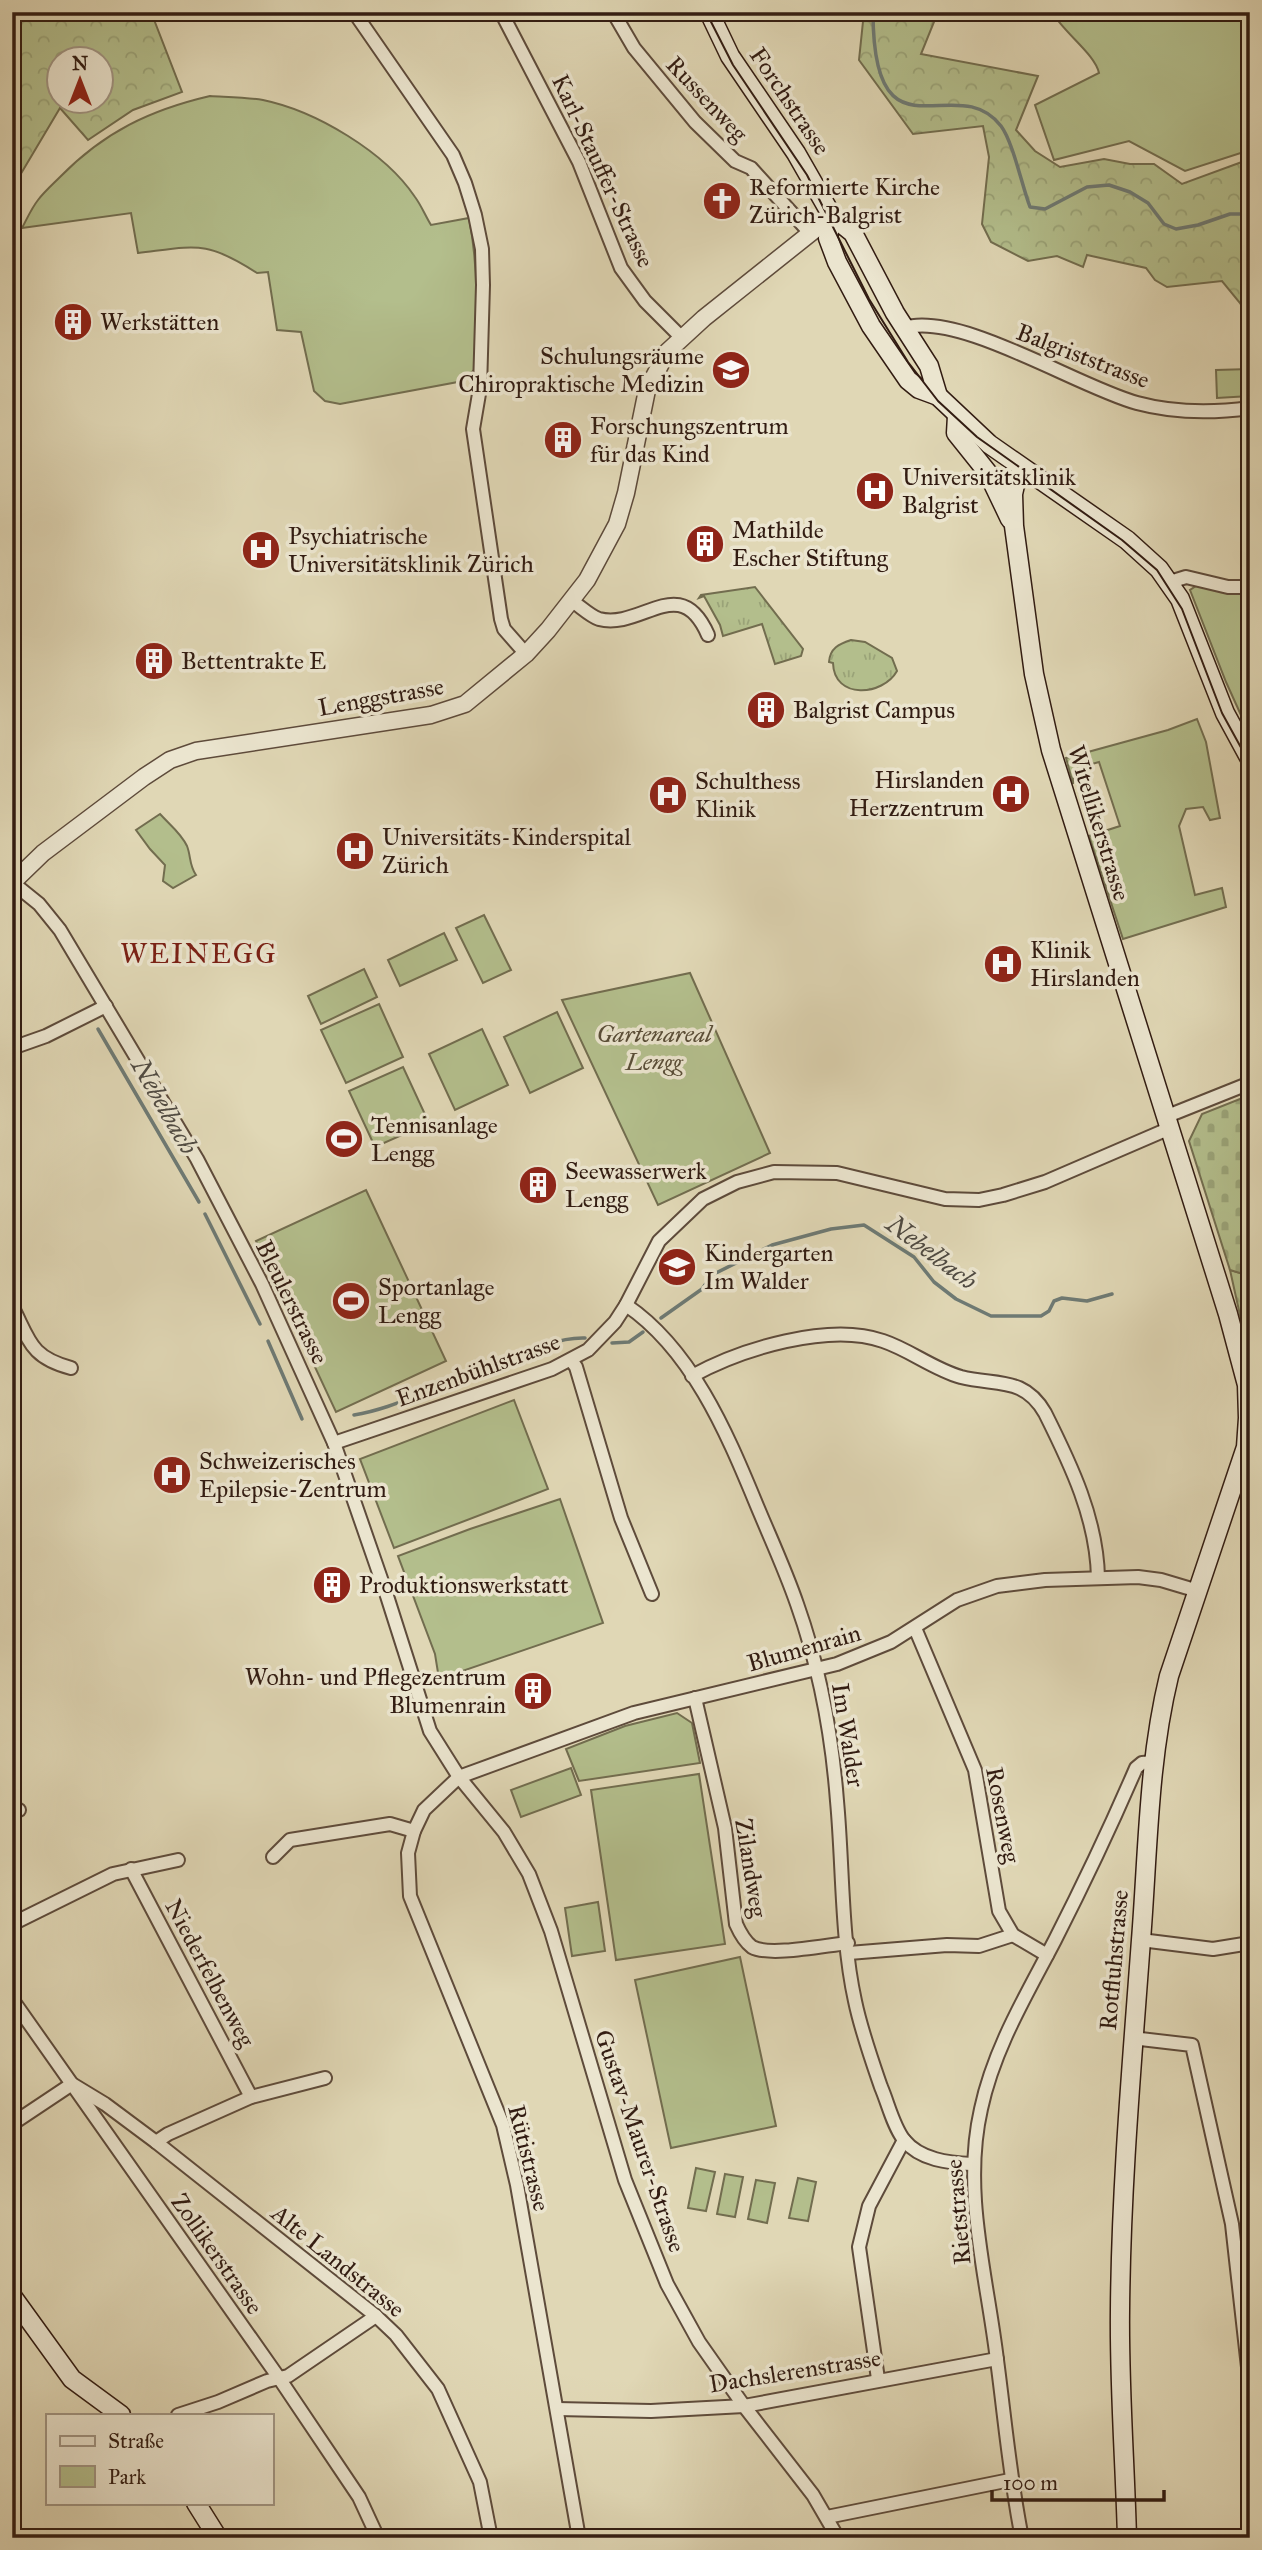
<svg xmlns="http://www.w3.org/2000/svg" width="1262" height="2550" viewBox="0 0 1262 2550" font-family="'IM FELL Great Primer',serif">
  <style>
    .grass { fill: url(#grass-tufts); stroke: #726d4f; stroke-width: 2 }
    .forest { fill: url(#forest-crowns); stroke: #726d4f; stroke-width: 2; fill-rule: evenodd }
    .cemetery { fill: url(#cemetery-stones); stroke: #726d4f; stroke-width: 2 }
    .green { fill: #b3be8c; stroke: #726d4f; stroke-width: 2 }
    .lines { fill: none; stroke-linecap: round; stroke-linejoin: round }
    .stream { stroke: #6e7a74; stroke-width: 3.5 }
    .minor-casing { stroke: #5e4b3b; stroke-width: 16 }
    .tertiary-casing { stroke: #5e4b3b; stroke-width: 19 }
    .secondary-casing { stroke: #321c12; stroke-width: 21 }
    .minor { stroke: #ebe5cf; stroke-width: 12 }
    .tertiary { stroke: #ebe5cf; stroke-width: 16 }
    .secondary { stroke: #ebe5cf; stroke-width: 18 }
    .tram { stroke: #321c12; stroke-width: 2 }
    .labels { text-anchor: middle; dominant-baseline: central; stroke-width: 7; stroke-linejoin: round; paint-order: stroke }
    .street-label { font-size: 24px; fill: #321c12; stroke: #ebe5cf }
    .poi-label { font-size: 24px; fill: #321c12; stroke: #ebe5cf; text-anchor: start }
    .park-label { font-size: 24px; font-style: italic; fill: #594d37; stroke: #ebe5cf }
    .water-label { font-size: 26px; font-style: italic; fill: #504b43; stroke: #ebe5cf }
    .quarter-label { font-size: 28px; letter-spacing: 2px; fill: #7a1f14; stroke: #ebe5cf }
  </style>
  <defs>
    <pattern id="grass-tufts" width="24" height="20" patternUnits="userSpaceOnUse" patternTransform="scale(1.75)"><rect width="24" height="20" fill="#b3be8c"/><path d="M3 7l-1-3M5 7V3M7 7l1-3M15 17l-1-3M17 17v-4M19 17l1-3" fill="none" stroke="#9aa378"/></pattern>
    <pattern id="forest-crowns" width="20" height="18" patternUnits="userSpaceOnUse" patternTransform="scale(1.75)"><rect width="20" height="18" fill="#b3be8c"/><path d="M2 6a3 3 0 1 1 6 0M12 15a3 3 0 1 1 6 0" fill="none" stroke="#9aa378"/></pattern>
    <pattern id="cemetery-stones" width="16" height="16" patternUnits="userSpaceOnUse" patternTransform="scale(1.75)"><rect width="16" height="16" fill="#b3be8c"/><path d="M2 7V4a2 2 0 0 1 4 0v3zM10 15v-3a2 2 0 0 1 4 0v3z" fill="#9aa378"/></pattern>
  </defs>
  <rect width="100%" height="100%" fill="#e0d7b5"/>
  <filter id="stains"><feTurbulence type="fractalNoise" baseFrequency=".00286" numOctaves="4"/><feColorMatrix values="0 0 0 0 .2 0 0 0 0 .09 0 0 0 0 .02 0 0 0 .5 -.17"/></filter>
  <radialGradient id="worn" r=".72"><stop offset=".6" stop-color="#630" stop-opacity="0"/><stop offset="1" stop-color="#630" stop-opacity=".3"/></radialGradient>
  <g class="grass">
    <polygon points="755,587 803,649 801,656 775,664 762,624 723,636 720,625 704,596 699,598 701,595"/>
    <path d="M851,640l14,2 27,16 5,13c-14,25 -63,29 -64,-8l-4,-1c1,-14 10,-18 22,-22z"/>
  </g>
  <g class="forest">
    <path d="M12,12h139l31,80 -49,18 -45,30 -28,-32 -47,79 -1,5zM60,60h42v42h-42z"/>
    <polygon points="864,12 938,12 921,54 1038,76 1016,130 1035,151 1060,167 1104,159 1130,164 1154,164 1182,184 1250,159 1250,320 1240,303 1222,281 1167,287 1155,280 1146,268 1087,255 1083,267 1057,256 1028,261 991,242 982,224 989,157 983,126 913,134 859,60"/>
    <polygon points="1230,1270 1250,1276 1250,1334 1244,1333"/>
  </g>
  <polygon class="cemetery" points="1250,1095 1250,1276 1230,1270 1189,1141 1202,1114"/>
  <g class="green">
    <path d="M1052,12h198v138l-65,21 -56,-30 -75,19 -19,-55 64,-32c-4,-19 -35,-40 -47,-61z"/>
    <path d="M210,96c17,1 36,1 53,4 53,11 122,52 152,97 6,8 10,18 16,28l38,-7c10,51 8,100 5,152l-11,11 -123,23 -15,-3 -11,-10 -13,-59 -24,-2 -9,-58 -11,1c-51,-33 -60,-27 -119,-20l-7,-40 -109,15c5,-9 9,-19 16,-28 6,-8 15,-16 22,-23 44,-45 90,-67 150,-81z"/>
    <polygon points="1250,369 1250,396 1217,398 1216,370"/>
    <polygon points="1199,584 1250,594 1250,735 1226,682 1190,590"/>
    <polygon points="1197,719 1206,742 1220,818 1210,820 1203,807 1186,809 1179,826 1195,895 1222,888 1226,907 1123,939 1089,836 1120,826 1099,762 1081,767 1082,771 1074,774 1073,784 1066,758 1168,730"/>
    <path d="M160,814c9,10 21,19 27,32 4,10 2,19 9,29l-23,13 -10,-7 2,-16 -15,-16 -14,-19z"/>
    <polygon points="484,915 511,970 483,983 456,928"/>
    <polygon points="444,933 457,960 400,986 388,960"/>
    <polygon points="364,969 377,997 321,1024 308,996"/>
    <polygon points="690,973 770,1153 658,1205 562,1000"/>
    <polygon points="379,1004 403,1057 346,1083 321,1030"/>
    <polygon points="557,1012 583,1068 530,1093 504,1037"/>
    <polygon points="482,1029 508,1085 455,1110 429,1054"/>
    <polygon points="403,1067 429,1123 375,1147 349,1091"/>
    <polygon points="366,1190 446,1361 336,1412 256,1241"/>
    <polygon points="514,1400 548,1489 394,1548 360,1459"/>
    <polygon points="560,1499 603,1623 439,1679 435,1654 398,1556 470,1529"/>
    <polygon points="677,1713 692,1723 700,1763 579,1781 566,1749 625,1726"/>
    <polygon points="571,1768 581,1795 521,1817 511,1790"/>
    <polygon points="699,1774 725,1944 616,1960 591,1790"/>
    <polygon points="598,1902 605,1951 572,1956 565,1908"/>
    <polygon points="740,1957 776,2126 671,2148 635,1980"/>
    <polygon points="696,2168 715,2172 706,2211 688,2208"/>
    <polygon points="725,2174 743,2177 735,2217 717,2214"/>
    <polygon points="798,2178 816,2182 808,2221 789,2218"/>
    <polygon points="756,2180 775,2183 767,2223 748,2219"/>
  </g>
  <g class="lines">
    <g class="stream">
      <path d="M873,12c0,157 83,55 128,114 12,16 21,60 29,81l15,2 42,-22 22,-2 21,7 18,11 16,21 12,5 22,-4 32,-11h20"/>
      <polyline points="98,1029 199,1202"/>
      <polyline points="205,1214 260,1324"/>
      <polyline points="661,1318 702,1289 712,1275 772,1245 831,1229 864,1225 914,1257 934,1282 956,1299 991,1316 1041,1316 1049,1311 1054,1301 1062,1298 1087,1301 1112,1294"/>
      <polyline points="268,1341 302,1419"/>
      <polyline points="612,1343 629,1342 643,1332"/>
      <path d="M354,1415c31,-5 58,-18 88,-29 17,-7 36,-7 52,-14 31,-15 55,-35 91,-34"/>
    </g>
    <g class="minor-casing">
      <g id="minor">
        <polyline points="354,12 453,155 465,183 475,215 482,249 483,285 480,388 473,429 501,619 504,629 526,654"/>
        <polyline points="501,12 579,162 621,268 645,301 681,337"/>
        <polyline points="613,12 634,48 695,122 735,161 751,168 811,234"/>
        <path d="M904,328c55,-17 174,59 233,75 37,10 76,10 113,5"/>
        <polyline points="1170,582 1186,577 1228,587 1250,587"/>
        <path d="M572,601c8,5 18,15 27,18 43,11 81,-48 109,16"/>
        <polyline points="13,883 39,904 60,930 197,1159 262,1284 334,1443 387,1596 430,1731 459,1777 504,1832 529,1874 551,1931 625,2180 667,2284 699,2342 744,2406 813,2495 838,2538"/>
        <polyline points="12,1048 46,1036 106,1006"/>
        <polyline points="1165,1117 1250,1083"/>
        <path d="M626,1305c65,44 100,126 129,196 14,34 30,68 42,103 22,62 35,131 40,197 6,64 4,137 18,200 6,29 16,57 26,86 7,16 12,39 23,53 16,20 45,23 68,24"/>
        <path d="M12,1306c18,35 18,51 59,62"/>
        <polyline points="571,1360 576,1367 621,1518 652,1594"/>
        <path d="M692,1376c49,-27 137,-54 191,-35 27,9 50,28 78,36 35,9 63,-1 84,36 26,52 52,106 53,165"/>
        <polyline points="334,1443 552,1369 588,1350 615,1322 626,1305 659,1241 703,1199 737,1182 774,1172 837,1173 945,1199 979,1200 1003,1195 1045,1182 1168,1129"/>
        <polyline points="915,1628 975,1770 999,1911 1013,1935 1047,1955"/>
        <path d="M695,1698l30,130 11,96c4,9 8,17 16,23 17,10 74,-2 96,-4"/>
        <polyline points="12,1813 19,1810"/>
        <polyline points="273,1857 290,1840 390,1824 414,1831"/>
        <polyline points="131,1869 251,2097"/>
        <polyline points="12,1924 113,1874 178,1860"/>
        <polyline points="1141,1940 1213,1949 1250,1943"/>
        <polyline points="849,1953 947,1945 979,1946 1013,1935"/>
        <polyline points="12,1999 279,2378 359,2497 378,2538"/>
        <polyline points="1132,2038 1192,2045 1232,2224 1250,2385"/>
        <polyline points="12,2124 72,2084 105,2104 156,2142 376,2316 396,2335 438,2389 480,2482 491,2538"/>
        <polyline points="156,2142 168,2134 251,2097 325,2078"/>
        <polyline points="12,2220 12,2232"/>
        <polyline points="878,2379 859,2247 869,2206 904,2140"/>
        <polyline points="557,2409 651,2411 744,2406 997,2359"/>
        <polyline points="178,2415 218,2402 267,2381 288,2376 376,2316"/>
        <polyline points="827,2517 1010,2480"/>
        <polyline points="579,2538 517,2185 503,2125 410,1896 408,1853 414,1831 424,1810 459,1777 634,1713 837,1664 891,1642 957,1600 997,1586 1045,1580 1138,1577 1161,1580 1198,1591"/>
        <path d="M1022,2538c-12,-59 -17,-118 -25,-178 -10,-84 -35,-168 -16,-251 13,-61 46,-115 74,-169 29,-57 56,-114 81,-172l6,-5 12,-1"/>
      </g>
    </g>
    <g class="tertiary-casing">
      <polyline id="tertiary" points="12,883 43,853 144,777 170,760 196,751 431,715 465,704 526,654 548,630 587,580 617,524 626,493 647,390 667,352 704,318 832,216"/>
    </g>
    <g class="secondary-casing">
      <g id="secondary">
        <polyline points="709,12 730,56 796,153 832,216 853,233 895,313 929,366 938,396"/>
        <polyline points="832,216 828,238 837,262 871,326 908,380 919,389 938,396 989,444 1127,540 1159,569 1180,599 1225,713 1250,759"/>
        <polyline points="957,416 956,433 988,473 1010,519"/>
        <path d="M1025,470l-10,15 -2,9 1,32 20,148 17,76 177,564 19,71 1,33 -2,29 -77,229c-21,86 -21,176 -28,264 -9,123 -20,246 -21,370 -1,76 5,152 7,228"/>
        <polyline points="12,2296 72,2379 121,2415"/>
        <polyline points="196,2503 218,2538"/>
      </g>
    </g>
    <use href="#minor" class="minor"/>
    <use href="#tertiary" class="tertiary"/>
    <use href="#secondary" class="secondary"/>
    <polyline class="tram" points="706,12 733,65 807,175 869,299 908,362 938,401 977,437 1122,540 1157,570 1182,609 1222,713 1250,764"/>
  </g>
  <defs>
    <g id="church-disc" transform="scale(2.0125)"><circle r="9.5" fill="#8f2418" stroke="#ebe5cf"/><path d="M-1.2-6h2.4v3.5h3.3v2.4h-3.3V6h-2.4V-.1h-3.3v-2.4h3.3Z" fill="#fff"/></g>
    <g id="building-disc" transform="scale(2.0125)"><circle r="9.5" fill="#8f2418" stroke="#ebe5cf"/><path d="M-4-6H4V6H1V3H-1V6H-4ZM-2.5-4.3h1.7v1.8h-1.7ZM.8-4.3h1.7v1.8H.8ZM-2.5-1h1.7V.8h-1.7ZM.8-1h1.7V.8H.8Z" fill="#fff"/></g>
    <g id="school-disc" transform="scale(2.0125)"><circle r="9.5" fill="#8f2418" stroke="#ebe5cf"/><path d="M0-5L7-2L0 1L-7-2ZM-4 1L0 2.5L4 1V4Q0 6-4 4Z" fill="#fff"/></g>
    <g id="hospital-disc" transform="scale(2.0125)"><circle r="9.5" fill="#8f2418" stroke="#ebe5cf"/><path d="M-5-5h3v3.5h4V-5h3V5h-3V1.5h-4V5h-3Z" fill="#fff"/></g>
    <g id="stadium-disc" transform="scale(2.0125)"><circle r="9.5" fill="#8f2418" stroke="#ebe5cf"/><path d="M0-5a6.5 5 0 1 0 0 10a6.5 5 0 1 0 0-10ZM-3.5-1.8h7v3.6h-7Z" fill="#fff"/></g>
  </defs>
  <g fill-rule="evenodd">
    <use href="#church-disc" x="722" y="201"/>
    <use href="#building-disc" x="73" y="322"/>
    <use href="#school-disc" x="731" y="370"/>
    <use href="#building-disc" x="563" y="440"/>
    <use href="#hospital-disc" x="875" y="491"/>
    <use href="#building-disc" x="705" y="544"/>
    <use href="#hospital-disc" x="261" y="550"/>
    <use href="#building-disc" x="154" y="661"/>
    <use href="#building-disc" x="766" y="710"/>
    <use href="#hospital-disc" x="1011" y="794"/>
    <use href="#hospital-disc" x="668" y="795"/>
    <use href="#hospital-disc" x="355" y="851"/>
    <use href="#hospital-disc" x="1003" y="964"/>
    <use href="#stadium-disc" x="344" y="1139"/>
    <use href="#building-disc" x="538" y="1185"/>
    <use href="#school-disc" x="677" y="1267"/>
    <use href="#stadium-disc" x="351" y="1301"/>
    <use href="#hospital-disc" x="172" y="1475"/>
    <use href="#building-disc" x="332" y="1585"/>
    <use href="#building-disc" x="533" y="1691"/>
  </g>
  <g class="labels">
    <g class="street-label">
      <text transform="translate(707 99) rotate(47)">Russenweg</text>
      <text transform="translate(790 101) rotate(56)">Forchstrasse</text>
      <text transform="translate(603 171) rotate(65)">Karl-Stauffer-Strasse</text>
      <text transform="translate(1083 356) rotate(21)">Balgriststrasse</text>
      <text transform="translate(381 697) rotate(-10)">Lenggstrasse</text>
      <text transform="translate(1099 823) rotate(73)">Witellikerstrasse</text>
      <text transform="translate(292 1302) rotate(64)">Bleulerstrasse</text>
      <text transform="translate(478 1370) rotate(-20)">Enzenbühlstrasse</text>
      <text transform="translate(804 1648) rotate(-16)">Blumenrain</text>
      <text transform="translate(848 1735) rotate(81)">Im Walder</text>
      <text transform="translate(1003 1815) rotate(79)">Rosenweg</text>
      <text transform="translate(751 1868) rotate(81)">Zilandweg</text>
      <text transform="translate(1114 1960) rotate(-85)">Rotfluhstrasse</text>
      <text transform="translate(210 1973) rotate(62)">Niederfelbenweg</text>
      <text transform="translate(640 2141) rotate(71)">Gustav-Maurer-Strasse</text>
      <text transform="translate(529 2158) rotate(76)">Rütistrasse</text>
      <text transform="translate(958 2212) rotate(-95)">Rietstrasse</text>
      <text transform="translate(217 2254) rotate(55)">Zollikerstrasse</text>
      <text transform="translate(338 2261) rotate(39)">Alte Landstrasse</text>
      <text transform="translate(795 2371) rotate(-9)">Dachslerenstrasse</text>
    </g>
    <g class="poi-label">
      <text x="749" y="187">Reformierte Kirche<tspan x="749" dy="28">Zürich-Balgrist</tspan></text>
      <text x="100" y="322">Werkstätten</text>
      <text x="704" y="356" text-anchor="end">Schulungsräume<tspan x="704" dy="28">Chiropraktische Medizin</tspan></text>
      <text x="590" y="426">Forschungszentrum<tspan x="590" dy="28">für das Kind</tspan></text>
      <text x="902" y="477">Universitätsklinik<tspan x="902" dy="28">Balgrist</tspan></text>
      <text x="732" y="530">Mathilde<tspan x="732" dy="28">Escher Stiftung</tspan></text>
      <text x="288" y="536">Psychiatrische<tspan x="288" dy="28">Universitätsklinik Zürich</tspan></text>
      <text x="181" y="661">Bettentrakte E</text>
      <text x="793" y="710">Balgrist Campus</text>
      <text x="984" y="780" text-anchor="end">Hirslanden<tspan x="984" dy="28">Herzzentrum</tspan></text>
      <text x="695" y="781">Schulthess<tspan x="695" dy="28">Klinik</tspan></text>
      <text x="382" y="837">Universitäts-Kinderspital<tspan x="382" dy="28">Zürich</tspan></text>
      <text x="1030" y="950">Klinik<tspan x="1030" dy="28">Hirslanden</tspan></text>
      <text x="371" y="1125">Tennisanlage<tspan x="371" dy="28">Lengg</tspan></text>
      <text x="565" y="1171">Seewasserwerk<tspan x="565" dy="28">Lengg</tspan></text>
      <text x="704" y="1253">Kindergarten<tspan x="704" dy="28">Im Walder</tspan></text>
      <text x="378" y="1287">Sportanlage<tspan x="378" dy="28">Lengg</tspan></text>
      <text x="199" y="1461">Schweizerisches<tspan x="199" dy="28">Epilepsie-Zentrum</tspan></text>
      <text x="359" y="1585">Produktionswerkstatt</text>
      <text x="506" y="1677" text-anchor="end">Wohn- und Pflegezentrum<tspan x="506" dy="28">Blumenrain</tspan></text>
    </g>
    <g class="park-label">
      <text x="654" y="1034">Gartenareal<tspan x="654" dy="28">Lengg</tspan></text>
    </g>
    <g class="water-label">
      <text transform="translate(165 1106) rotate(60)">Nebelbach</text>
      <text transform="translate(932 1252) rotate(37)">Nebelbach</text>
    </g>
    <g class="quarter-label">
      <text x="199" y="953">WEINEGG</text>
    </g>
  </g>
  <rect width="1262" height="2550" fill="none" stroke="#e0d7b5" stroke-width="42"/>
  <rect x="14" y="14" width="1234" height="2522" fill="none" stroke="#321c12" stroke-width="3.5"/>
  <rect x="21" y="21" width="1220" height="2508" fill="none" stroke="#321c12" stroke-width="2"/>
  <rect x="46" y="2414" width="228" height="91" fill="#ebe5cf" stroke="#a19583" stroke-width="2"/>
  <rect x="60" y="2436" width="35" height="10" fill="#ebe5cf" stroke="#a19583" stroke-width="2"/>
  <text x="108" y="2448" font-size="21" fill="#321c12">Straße</text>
  <rect x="60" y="2466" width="35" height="21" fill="#b3be8c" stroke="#a19583" stroke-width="2"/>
  <text x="108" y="2484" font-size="21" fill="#321c12">Park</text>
  <g transform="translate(80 80)"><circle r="33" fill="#ebe5cf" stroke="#a19583" stroke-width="2"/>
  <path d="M0-5L12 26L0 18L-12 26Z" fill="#8f2418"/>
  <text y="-10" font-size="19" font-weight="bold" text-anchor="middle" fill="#321c12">N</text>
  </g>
  <path d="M992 2490v10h172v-10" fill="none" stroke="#321c12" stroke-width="3.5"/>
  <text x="1003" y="2490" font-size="21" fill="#321c12" stroke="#ebe5cf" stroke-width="5" paint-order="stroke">100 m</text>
  <rect width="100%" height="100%" filter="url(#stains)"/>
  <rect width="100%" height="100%" fill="url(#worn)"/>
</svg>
